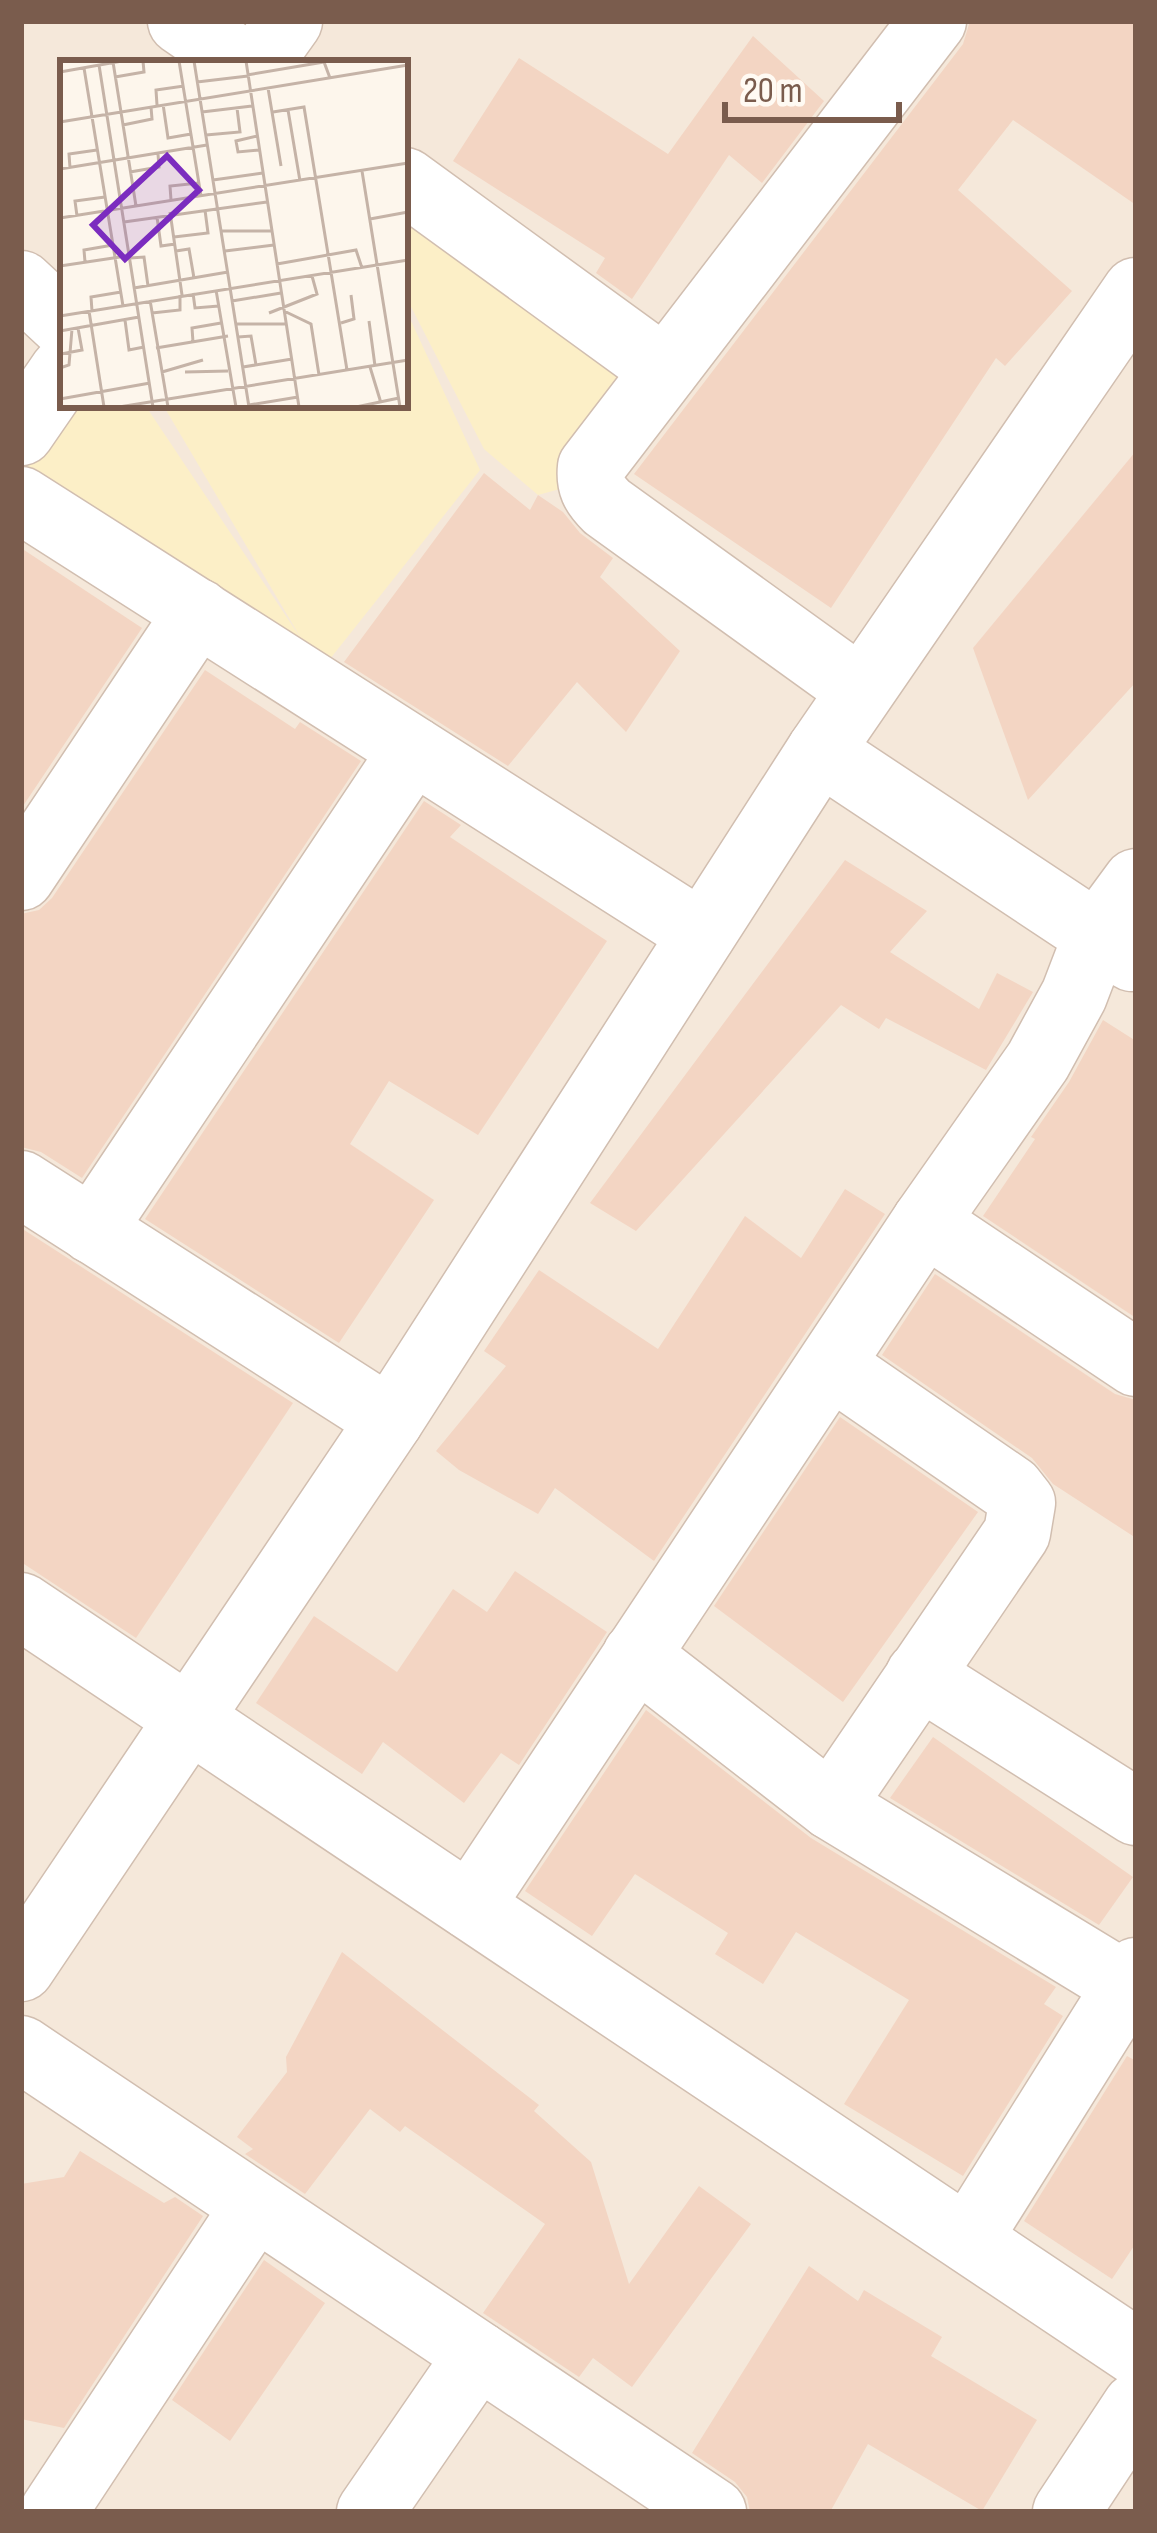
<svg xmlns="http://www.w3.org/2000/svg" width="1157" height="2533" viewBox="0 0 1157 2533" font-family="'Sofia Sans Condensed',sans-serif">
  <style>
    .residential { fill: #f5e8da; fill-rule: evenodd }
    .sand { fill: #fcefc7 }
    .building { fill: #f3d5c3 }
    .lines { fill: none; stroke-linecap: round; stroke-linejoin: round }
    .minor-casing { stroke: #d1beb0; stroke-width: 69 }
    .minor { stroke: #fff; stroke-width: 66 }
    .inset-road { fill: none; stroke: #c5b3a7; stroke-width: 3 }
    .view { fill: #7b2cbf; fill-opacity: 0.15; stroke: #7b2cbf; stroke-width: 6 }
    .inset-edge { fill: none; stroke: #7a5c4d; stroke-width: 6 }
  </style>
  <rect width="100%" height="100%" fill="#fdf6ec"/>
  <path class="residential" d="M21,21h1115v2491h-1115zM63,63h342v342h-342z"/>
  <g class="sand">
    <polygon points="405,202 652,361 567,487 538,495 484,449 405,295"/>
    <polygon points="405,308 480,470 322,669 21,485 21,451 63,405 145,405 302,640 163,405 405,405"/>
  </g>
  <g class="building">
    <polygon points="970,21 1136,21 1136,205 1013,120 958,190 1072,291 1005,366 996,358 831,608 634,474 963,44"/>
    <polygon points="753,36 824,101 762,183 729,155 632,299 596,273 605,258 453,161 519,58 668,154"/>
    <polygon points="1136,451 1136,682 1028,800 973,648"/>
    <polygon points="484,473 530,510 538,495 563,512 580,533 613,558 600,577 680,651 626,732 577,682 508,766 344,662"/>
    <polygon points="21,548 142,628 21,809"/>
    <polygon points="205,670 295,729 300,722 361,761 82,1178 41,1152 21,1147 21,914 39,910 52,898"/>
    <polygon points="424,801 461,825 450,837 607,941 478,1135 389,1081 350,1144 434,1200 339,1343 145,1219"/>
    <polygon points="845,860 927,911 890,952 979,1009 997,973 1033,992 986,1070 886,1018 879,1029 841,1005 636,1231 590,1203"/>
    <polygon points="1103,1020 1136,1041 1136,1318 983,1216 1035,1139 1031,1137 1069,1082"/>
    <polygon points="845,1189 885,1214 654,1561 555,1488 538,1514 459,1470 436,1451 506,1366 484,1351 539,1270 658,1349 745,1216 801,1258"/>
    <polygon points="21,1228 293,1403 136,1638 21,1562"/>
    <polygon points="935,1274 1115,1394 1136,1400 1136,1538 1053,1484 1032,1458 882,1355"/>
    <polygon points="840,1417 978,1512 843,1702 714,1606"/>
    <polygon points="515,1571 607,1632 519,1765 501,1753 464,1803 383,1742 362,1774 256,1703 314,1616 397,1672 453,1589 487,1612"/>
    <polygon points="646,1710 811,1838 1056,1987 1044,2004 1063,2016 963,2176 844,2104 909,2000 796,1932 763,1984 715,1954 728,1933 635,1874 592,1936 525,1891"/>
    <polygon points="933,1737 1133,1877 1099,1925 890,1798"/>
    <polygon points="342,1952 539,2105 534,2111 591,2162 629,2284 699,2186 751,2224 632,2387 593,2358 579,2377 483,2313 545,2224 405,2126 400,2132 370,2109 305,2194 245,2154 253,2149 237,2137 287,2072 286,2057"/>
    <polygon points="1127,2056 1136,2061 1136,2243 1112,2279 1024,2221"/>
    <polygon points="80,2151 164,2203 175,2197 203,2216 64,2428 21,2419 21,2184 64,2177"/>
    <polygon points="264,2260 325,2303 230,2441 172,2400"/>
    <polygon points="809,2266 858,2301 864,2290 942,2337 931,2356 1037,2420 982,2511 868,2444 830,2512 750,2512 747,2497 735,2482 692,2453"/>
  </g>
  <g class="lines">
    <g class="minor-casing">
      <g id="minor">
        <polyline points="181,21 242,63"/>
        <polyline points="259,63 289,21"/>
        <polyline points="405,181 665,370"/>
        <polyline points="21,284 63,323"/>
        <polyline points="21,432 63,371"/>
        <polyline points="21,500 702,934"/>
        <path d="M861,690l-254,-183c-13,-13 -18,-22 -16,-40l342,-446"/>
        <polyline points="820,751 1132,958"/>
        <polyline points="21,877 198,612"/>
        <polyline points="21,1184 390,1420"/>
        <polyline points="925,1222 1136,1363"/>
        <polyline points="92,1230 413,750"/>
        <polyline points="21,1606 1136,2352"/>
        <polyline points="636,1655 831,1806 1127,1986"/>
        <polyline points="919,1675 1136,1812"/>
        <polyline points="831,1806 1017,1533 1022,1503 1011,1489 831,1365"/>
        <polyline points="470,1906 925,1222 1038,1061 1074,995 1097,935 1136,882"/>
        <polyline points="21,1968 390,1420 820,751 1136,291"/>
        <polyline points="21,2049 713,2512"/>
        <polyline points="968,2239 1136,1971"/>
        <polyline points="53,2512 255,2206"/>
        <polyline points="370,2512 478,2355"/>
        <polyline points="1066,2512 1136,2406"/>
      </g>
    </g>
    <use href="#minor" class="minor"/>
  </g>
  <g transform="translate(60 60)">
    <rect width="348" height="348" fill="#fdf6ec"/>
    <path class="inset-road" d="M119,1l22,135M134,1l55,346M186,1l53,346M53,2l23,144M39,5l54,342M24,8l39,238M0,12l62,-11M187,15l77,-13 6,16M55,17l29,-5 -1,-11M137,22l51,-6M208,28l13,78M103,44l5,34 23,-4M97,45l-1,-15 28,-4M228,50l12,71M142,52l50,-6M213,52l31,-5 43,263M0,62l348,-57M63,65l29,-6 -1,-12M146,75l34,-3 -3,-24M197,76l-21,5 2,11 21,-2M10,108l-1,-14 28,-4M0,109l147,-24M302,111l38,236M70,112l29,-5 -1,-13M153,120l50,-7M111,140l-1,-14 29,-3M110,152l12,83M17,156l-2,-15 30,-4M97,157l4,29 14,-2M0,158l348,-55M310,159l38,-7M64,162l143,-20M162,171h50M114,177l34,-4 -3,-23M116,191l13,-2 5,29M165,191l49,-6M70,198l14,-1 4,29M25,202l-1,-12 29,-5M217,204l79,-14 6,18M0,206l60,-9M74,228l94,-16M156,230l20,117M133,233l2,15 24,-2M90,240l18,107M172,241l49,-8M29,251l15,96M32,251l-1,-14 30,-5M224,251l27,13 8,51M92,253l28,-3v-15M209,253l48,-19 -5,-18M0,256l348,-56M65,260l4,30 15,-3M309,261l6,45M281,263l13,-4 -3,-24M176,264h50M0,271l79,-14M178,277l13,-1 5,29M133,282l-1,-14 29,-5M96,288l72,-12M1,294l21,-4 -4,-22M183,307l49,-8M310,307l11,36M0,308l9,-3 3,-36M102,312l41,-12M125,312l43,-1M0,339l90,-16M189,345l49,-8M59,347l289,-47M296,347l43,-9"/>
    <path class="view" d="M107,96l32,34 -74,69 -32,-34z"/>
    <rect width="348" height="348" class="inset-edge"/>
  </g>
  <rect width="1157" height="2533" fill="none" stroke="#7a5c4d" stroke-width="48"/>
  <path d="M725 102v18h174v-18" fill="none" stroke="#7a5c4d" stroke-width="6"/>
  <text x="743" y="102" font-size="36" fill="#7a5c4d" stroke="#fffaf3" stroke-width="9" paint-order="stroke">20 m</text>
</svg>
